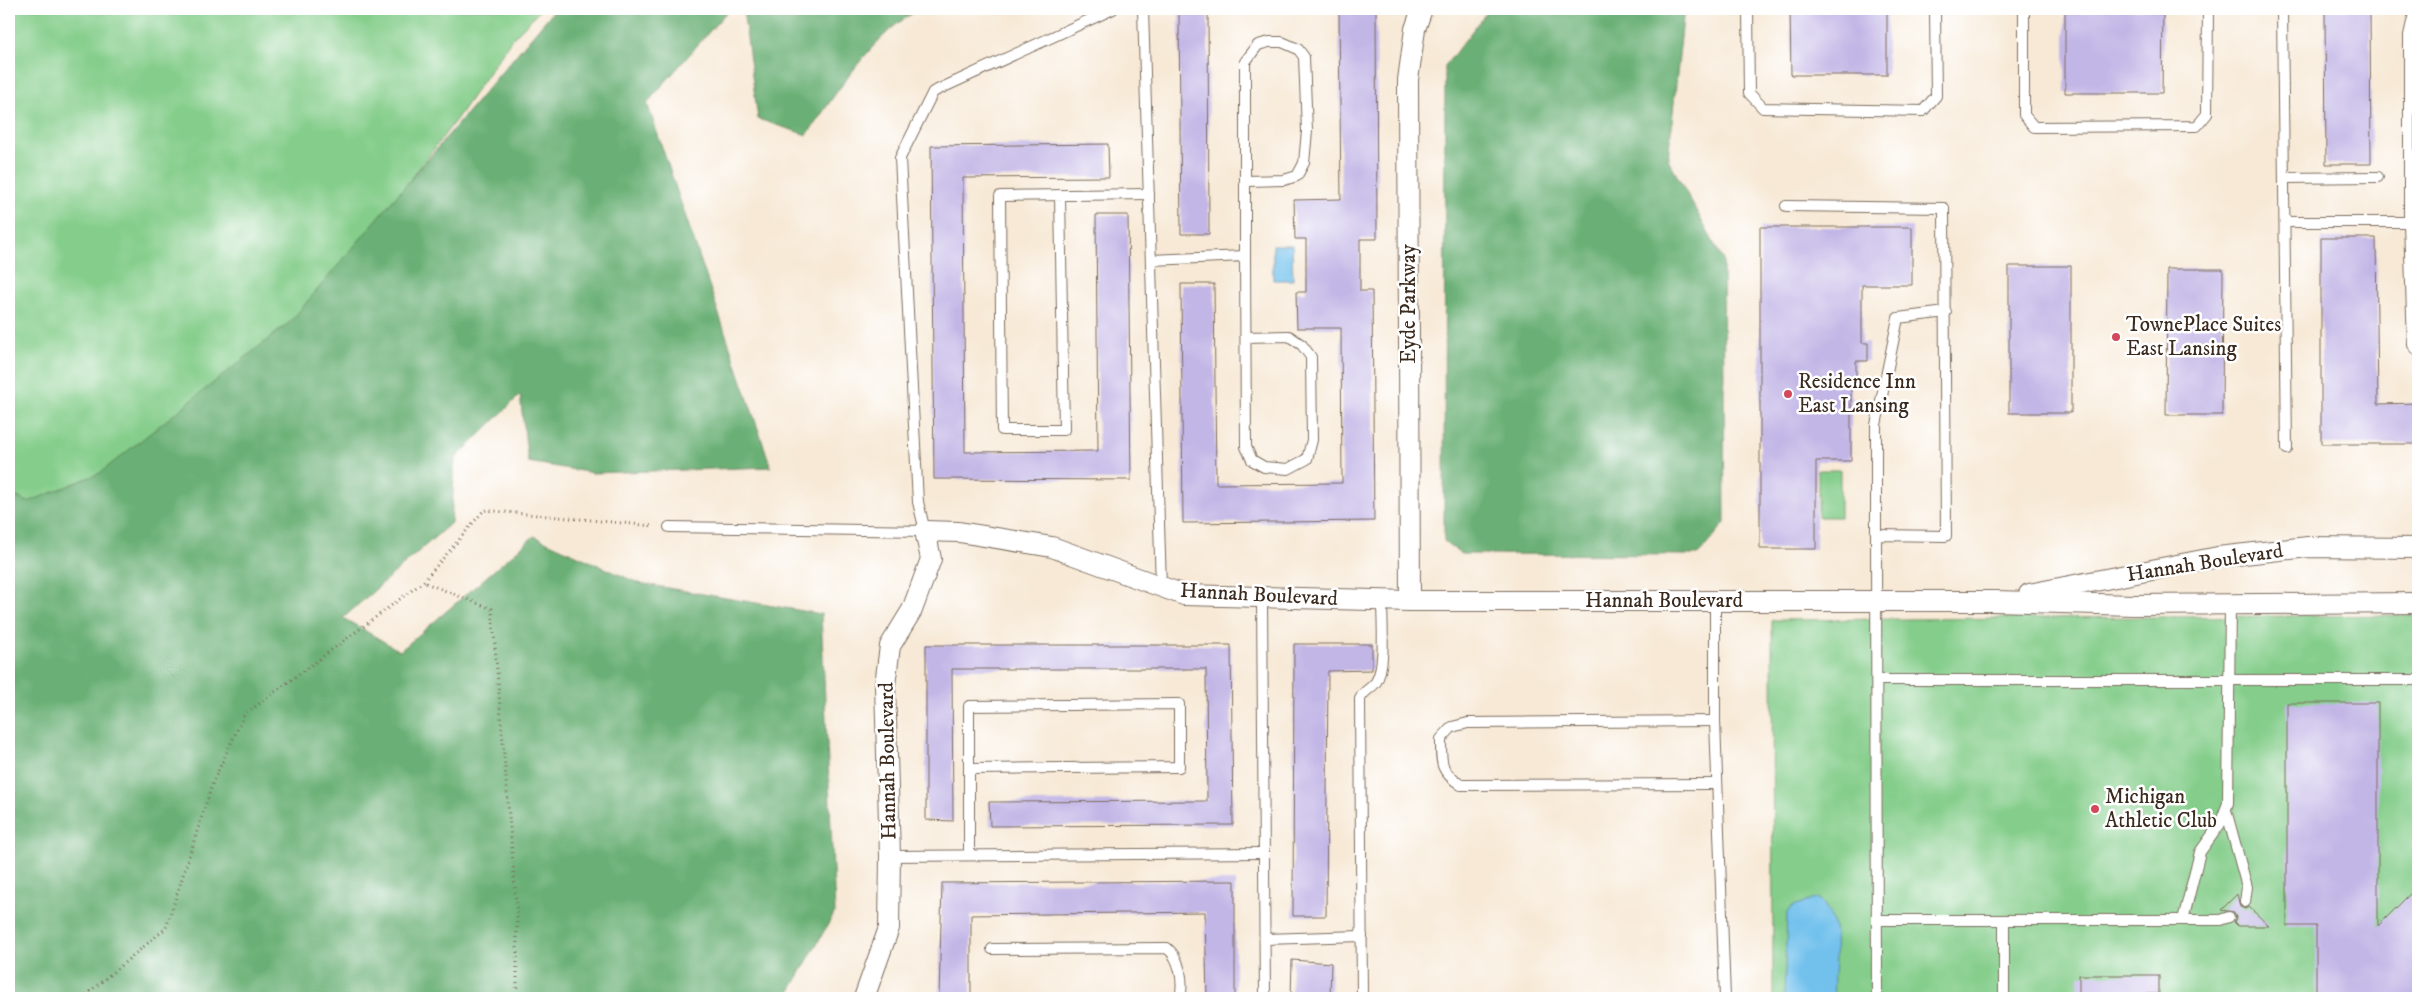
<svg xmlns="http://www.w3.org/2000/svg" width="2427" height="1007" viewBox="0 0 2427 1007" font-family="'IM FELL DW Pica',serif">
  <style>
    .green { fill: #84cd8a; stroke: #607c54 }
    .forest { fill: #6bb076; stroke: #536d4a }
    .water { fill: #72c1ed; stroke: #567686 }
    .building { fill: #c2b6e6 }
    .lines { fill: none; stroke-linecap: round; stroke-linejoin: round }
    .service-casing { stroke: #7d6d5e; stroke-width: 12 }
    .minor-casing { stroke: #7d6d5e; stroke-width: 22 }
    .path { stroke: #7d6d5e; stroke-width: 3; stroke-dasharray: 1 4; stroke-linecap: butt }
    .service { stroke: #fff; stroke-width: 10 }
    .minor { stroke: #fff; stroke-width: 20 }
    .poi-dot { fill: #d1495b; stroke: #fff; stroke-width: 2 }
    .labels { text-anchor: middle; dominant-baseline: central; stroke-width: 5; stroke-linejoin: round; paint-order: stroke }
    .street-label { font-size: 21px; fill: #3b2a1e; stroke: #fff }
    .poi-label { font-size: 21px; fill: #3b2a1e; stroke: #fff; text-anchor: start }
  </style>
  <rect width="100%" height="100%" fill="#fff"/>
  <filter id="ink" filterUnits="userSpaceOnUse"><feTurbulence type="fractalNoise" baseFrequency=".02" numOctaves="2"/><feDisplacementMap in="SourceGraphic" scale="10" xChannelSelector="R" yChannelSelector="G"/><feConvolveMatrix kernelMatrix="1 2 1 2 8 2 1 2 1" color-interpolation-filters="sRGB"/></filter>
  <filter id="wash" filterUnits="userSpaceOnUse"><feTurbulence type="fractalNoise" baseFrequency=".0096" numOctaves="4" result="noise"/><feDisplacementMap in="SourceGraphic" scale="20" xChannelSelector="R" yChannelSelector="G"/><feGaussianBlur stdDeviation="1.12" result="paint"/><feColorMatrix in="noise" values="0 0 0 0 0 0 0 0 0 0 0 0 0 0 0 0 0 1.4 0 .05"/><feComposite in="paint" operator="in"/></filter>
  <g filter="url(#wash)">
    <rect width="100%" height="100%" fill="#f7e9d6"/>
    <g class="green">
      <polygon points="9,9 541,9 511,40 458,117 353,255 292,341 9,542"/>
      <rect x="1818" y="470" width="22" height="47"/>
      <polygon points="2418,615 2418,998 1773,998 1772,620"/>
    </g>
    <g class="forest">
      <polygon points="555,9 729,9 647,103 771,467 593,473 528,462 520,395 455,459 451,523 343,618 400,651 534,536 638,583 821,614 835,912 786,998 9,998 9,493 28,502 100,473 290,322"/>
      <path d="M743,9h178c-46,21 -85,85 -114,126l-49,-16z"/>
      <polygon points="1489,9 1684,9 1668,159 1723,260 1725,523 1698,555 1461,554 1444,541 1445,66"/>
    </g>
    <g class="water">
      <polygon points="1273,245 1292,245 1293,280 1273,280"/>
      <path d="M1818,898c28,26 13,67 16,100h-50l3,-85 4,-6z"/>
    </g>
    <g id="blocks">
      <g class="building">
        <polygon points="1179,9 1208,9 1209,234 1181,234"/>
        <polygon points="1339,9 1376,9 1377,239 1360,239 1360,291 1372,291 1374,521 1183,523 1181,284 1214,284 1216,484 1342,483 1341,328 1297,328 1296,292 1306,292 1306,239 1295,239 1294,200 1341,199"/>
        <polygon points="1790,9 1887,9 1887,75 1791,75"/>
        <polygon points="2065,9 2163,9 2162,93 2065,93"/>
        <polygon points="2325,9 2370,9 2371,164 2326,164"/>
        <polygon points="1108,144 1109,177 963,178 965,452 1098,451 1096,215 1128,215 1131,480 934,479 931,146"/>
        <polygon points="1760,227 1912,227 1912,285 1862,285 1862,343 1868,343 1868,361 1856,361 1856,383 1851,383 1851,461 1816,461 1816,549 1760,549"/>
        <polygon points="2321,238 2376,238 2378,404 2418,403 2418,444 2321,444"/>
        <rect x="2009" y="266" width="62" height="147"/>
        <polygon points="2167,269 2223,269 2222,415 2166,415"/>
        <polygon points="1294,644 1372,644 1372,670 1328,671 1326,916 1293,916"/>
        <polygon points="926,645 1231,645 1233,825 990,826 989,802 1207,801 1206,669 952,669 953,821 926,820"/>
        <polygon points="2287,703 2378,703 2378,926 2418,886 2418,998 2316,998 2316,926 2287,926"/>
        <polygon points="1235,881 1235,998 1207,998 1205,912 971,915 971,998 939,998 942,883"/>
        <polygon points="2237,894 2240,907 2245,909 2249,907 2269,926 2238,926 2234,922 2236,918 2234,912 2221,910"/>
        <polygon points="1292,960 1331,963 1330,998 1291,998"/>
        <rect x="2079" y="975" width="80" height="19"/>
      </g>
    </g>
  </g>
  <g filter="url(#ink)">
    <use href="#blocks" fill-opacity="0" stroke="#7d6d5e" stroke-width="1"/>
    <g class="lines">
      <g class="service-casing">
        <g id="service">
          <polyline points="1143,9 1161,587"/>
          <polyline points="1748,9 1749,93 1763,108 1923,111 1936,96 1935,9"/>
          <polyline points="2024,9 2024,115 2034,127 2197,126 2207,114 2208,9"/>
          <polyline points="2282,9 2287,449"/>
          <polyline points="2415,9 2409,35 2409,222 2413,345 2418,351"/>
          <polyline points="2284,178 2378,177"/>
          <polyline points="1245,181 1284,180 1297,176 1304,163 1307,131 1304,57 1298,49 1282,42 1269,42 1258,45 1245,62 1245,256"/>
          <polyline points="1060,195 1064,430 1002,430 1000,196 1149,194"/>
          <polyline points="1786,206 1944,208 1946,536 1876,535 1877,998"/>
          <polyline points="2285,222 2409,222"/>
          <polyline points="1151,260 1245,256 1246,447 1252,460 1264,467 1288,469 1307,459 1312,440 1311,357 1302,345 1289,336 1246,337"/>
          <polyline points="669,527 925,531 918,502 900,158 933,92 1113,9"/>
          <polyline points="1876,535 1876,425 1898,318 1946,312"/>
          <polyline points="1262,598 1265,998"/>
          <polyline points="1715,601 1715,721 1725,998"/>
          <polyline points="1877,680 2418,680"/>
          <path d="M1715,721l-247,2 -16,4 -11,12c0,25 -1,32 20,46l256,-1"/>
          <polyline points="969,769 969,706 1179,704 1179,767 969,769 969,855"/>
          <polyline points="2226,810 2247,887 2245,902"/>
          <polyline points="890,856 1264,853"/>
          <polyline points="1877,920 2183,920 2200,852 2220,824 2228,803 2230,604"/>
          <polyline points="2004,920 2004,998"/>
          <polyline points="2183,920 2220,920 2229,917"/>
          <polyline points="1265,939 1362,936"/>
          <path d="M992,949l175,-1c13,10 17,34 13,50"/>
          <path d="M1362,998l-2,-299c4,-9 11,-10 16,-17 10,-16 6,-61 6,-81"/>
        </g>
      </g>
      <g class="minor-casing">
        <g id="minor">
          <polyline points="2029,594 2218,557 2308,547 2418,548"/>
          <polyline points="1410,601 1408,80 1415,29 1422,9"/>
          <polyline points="864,998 889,928 890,856 885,685 890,646 912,610 931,559 925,531 959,532 1052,547 1184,595 1410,601 1995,601 2134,605 2418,603"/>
        </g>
      </g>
      <g class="path">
        <polyline points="82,998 166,928 213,782 244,715 423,582"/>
        <polyline points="517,998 517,913 492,609 423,582 484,510 654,526"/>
      </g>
      <use href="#service" class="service"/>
      <use href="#minor" class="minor"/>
    </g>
  </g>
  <g class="poi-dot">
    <circle cx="2116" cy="337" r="5"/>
    <circle cx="1788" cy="394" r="5"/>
    <circle cx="2095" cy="809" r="5"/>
  </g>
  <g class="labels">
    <g class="street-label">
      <text transform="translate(1409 304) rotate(-90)">Eyde Parkway</text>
      <text transform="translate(2205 563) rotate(-9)">Hannah Boulevard</text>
      <text transform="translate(1259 595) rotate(3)">Hannah Boulevard</text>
      <text x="1664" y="601">Hannah Boulevard</text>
      <text transform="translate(888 761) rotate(-91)">Hannah Boulevard</text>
    </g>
    <g class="poi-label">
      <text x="2126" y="325">TownePlace Suites<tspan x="2126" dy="24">East Lansing</tspan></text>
      <text x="1798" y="382">Residence Inn<tspan x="1798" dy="24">East Lansing</tspan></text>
      <text x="2105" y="797">Michigan<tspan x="2105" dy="24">Athletic Club</tspan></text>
    </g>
  </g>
  <rect width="2427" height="1007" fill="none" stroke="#fff" stroke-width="30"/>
</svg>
